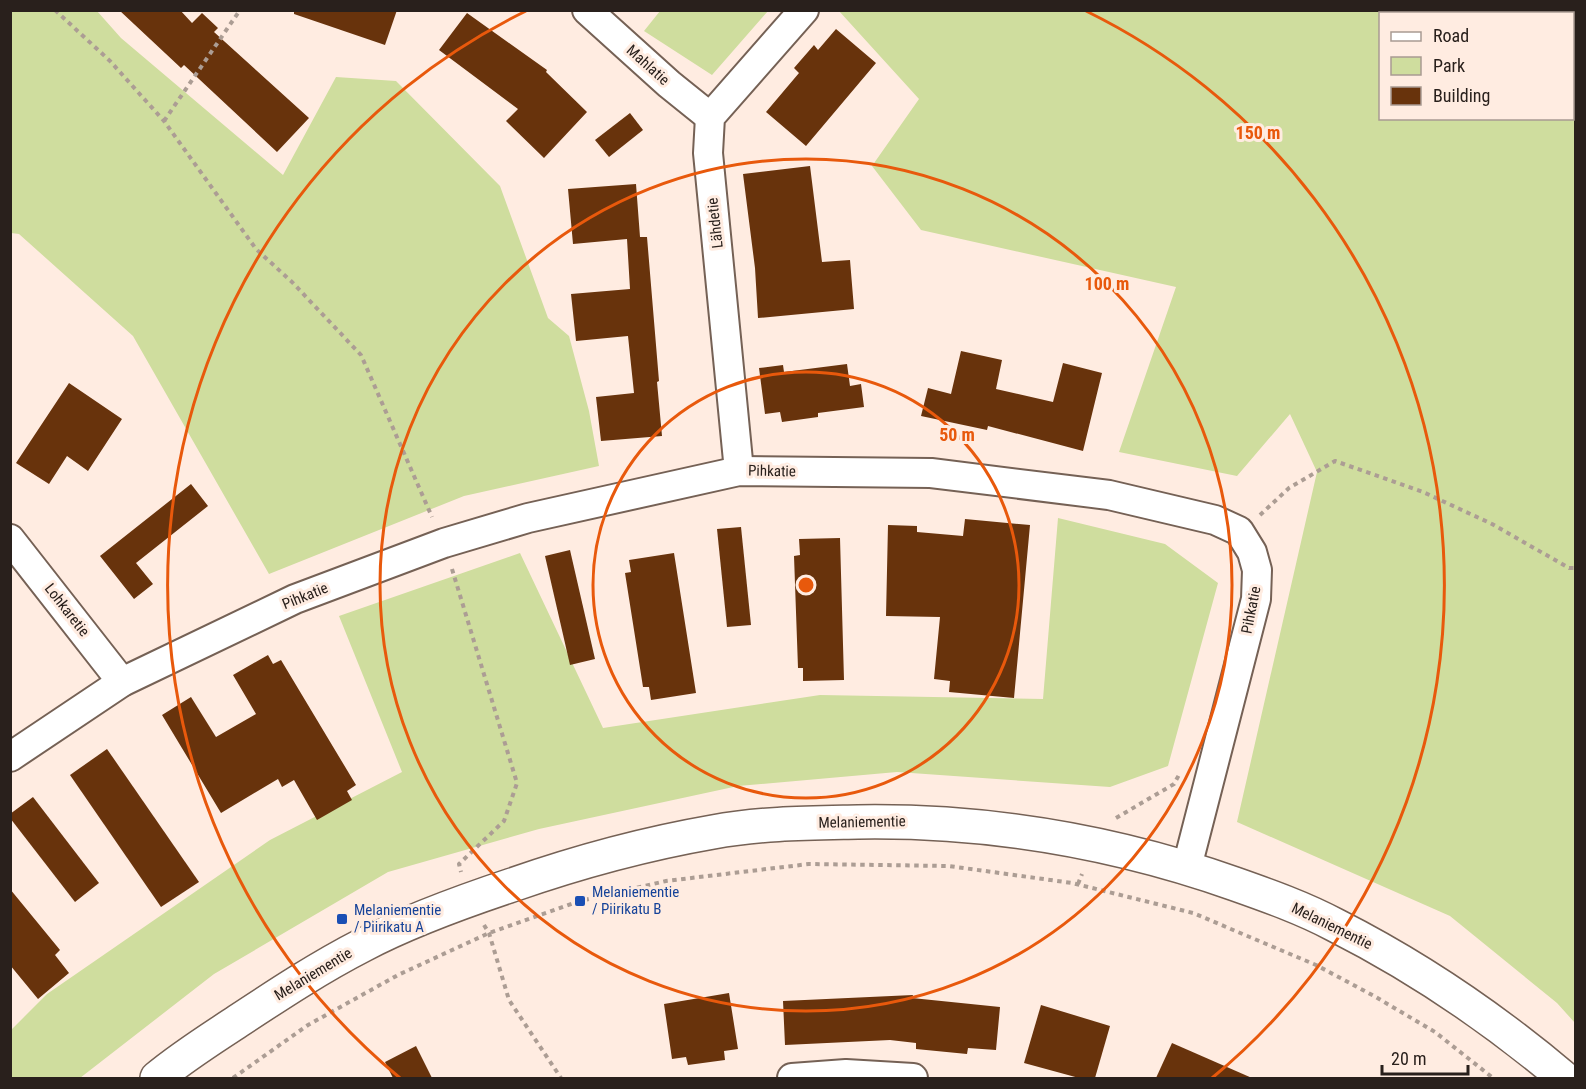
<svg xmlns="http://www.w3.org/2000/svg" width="1586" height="1089" viewBox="0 0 1586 1089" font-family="'Roboto Condensed',sans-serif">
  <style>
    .green { fill: #cfdd9e; fill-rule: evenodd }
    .building { fill: #68330c }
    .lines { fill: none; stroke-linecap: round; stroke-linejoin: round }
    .street-casing { stroke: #756155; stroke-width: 32 }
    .secondary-casing { stroke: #756155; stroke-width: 36 }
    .path { stroke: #ac9d94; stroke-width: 4; stroke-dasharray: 4.5 4.5; stroke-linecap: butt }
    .street { stroke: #fff; stroke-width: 28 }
    .secondary { stroke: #fff; stroke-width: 33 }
    .ring { fill: none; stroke: #e8590c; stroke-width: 3 }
    .transit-dot { fill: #1a4fb4; stroke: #ffece1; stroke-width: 2 }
    .labels { text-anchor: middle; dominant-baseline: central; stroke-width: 6; stroke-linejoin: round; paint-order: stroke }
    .street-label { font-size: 15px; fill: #29201c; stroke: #ffece1 }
    .transit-label { font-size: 15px; fill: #164399; stroke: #ffece1; text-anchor: start }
    .centre { fill: #e8590c; stroke: #ffece1; stroke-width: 3 }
    .ring-label { font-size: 18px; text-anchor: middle; font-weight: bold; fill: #e8590c; stroke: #ffece1; stroke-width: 6; stroke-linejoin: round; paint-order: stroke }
  </style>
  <rect width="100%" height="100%" fill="#ffece1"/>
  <g class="green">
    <polygon points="11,10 97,11 121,38 283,175 336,77 396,81 500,186 548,318 569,336 589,411 599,466 464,496 269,574 133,336 19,234 11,233"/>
    <polygon points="660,11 660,10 768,11 712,75 644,31"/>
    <path d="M839,11h736v1012l-18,-20 -107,-87 -213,-94 80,-350 -27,-58 -53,62 -118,-24 57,-165 -255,-57 -49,-64 47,-67zM1380,14h192v104h-192z"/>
    <polygon points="1058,518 1165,544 1218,583 1168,766 1110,787 897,772 738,786 539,829 388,872 214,974 80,1078 11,1078 11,1030 47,994 270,840 402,772 339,616 520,553 603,728 820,695 1043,699"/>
  </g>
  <g class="building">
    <polygon points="119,10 180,10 192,23 202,13 218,28 214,32 309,118 277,152 184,65 181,68"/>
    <polygon points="294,10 397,10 385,45 294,14"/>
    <polygon points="467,13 547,70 546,72 587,112 544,158 506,121 518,109 439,50"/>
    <polygon points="836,29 876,63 806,146 766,112 799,73 794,68 814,45 818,50"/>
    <polygon points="630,113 643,130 609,157 595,140"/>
    <polygon points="810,166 822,262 850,260 854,309 758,318 755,268 743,174"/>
    <polygon points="636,184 640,237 647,237 659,381 657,382 662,436 601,441 596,397 634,393 628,336 576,341 571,294 630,289 627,239 573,244 568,189"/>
    <polygon points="961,351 1002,360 996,389 1053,402 1063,363 1102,373 1083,451 988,426 987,430 921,416 928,388 951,394"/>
    <polygon points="847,364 850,386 861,384 864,407 818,413 818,417 782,422 780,412 765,414 759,368 783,365 784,372"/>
    <polygon points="69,383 122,419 88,471 67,456 49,484 16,463"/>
    <polygon points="191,484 208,506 136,563 153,584 134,599 100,556"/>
    <polygon points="965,519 1030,525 1014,698 949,692 950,681 934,679 940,617 886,616 888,525 917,526 917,532 963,536"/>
    <polygon points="741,527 751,625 727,627 717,529"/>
    <polygon points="840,538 844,680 803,681 803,668 798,668 794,556 800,555 799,539"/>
    <polygon points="570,550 595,659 570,665 545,556"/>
    <polygon points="674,553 696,693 651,700 649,687 643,687 625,573 631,572 629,560"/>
    <polygon points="268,655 273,664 281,660 356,785 347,791 352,800 317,820 294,780 282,787 278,779 221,813 162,715 191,697 216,737 256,714 233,675"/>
    <polygon points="107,749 199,882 161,907 70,775"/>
    <polygon points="33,797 99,883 75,902 10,818 10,814"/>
    <polygon points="10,889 60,950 55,955 69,973 38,999 10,965"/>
    <polygon points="729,993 738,1049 724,1051 725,1060 688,1065 686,1057 672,1059 664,1004"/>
    <polygon points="913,995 912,998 1000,1007 996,1050 968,1048 967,1054 916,1049 916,1043 890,1040 785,1045 783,1001"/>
    <polygon points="1041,1005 1110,1026 1095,1078 1079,1078 1024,1063"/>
    <polygon points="1172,1043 1252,1078 1156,1078"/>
    <polygon points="416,1046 432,1078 393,1078 385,1062"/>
  </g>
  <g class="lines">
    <g class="street-casing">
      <g id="street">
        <polyline points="587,10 669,84 710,117"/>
        <polyline points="739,471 708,153 710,117 804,10"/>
        <polyline points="10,539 122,682"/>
        <polyline points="10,757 122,682 295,599 444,543 528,518 739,471 931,473 1109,495 1215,520 1239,531 1252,552 1257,570 1256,599 1187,867"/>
        <polyline points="792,1078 846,1074 913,1078"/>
      </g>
    </g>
    <g class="secondary-casing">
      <path id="secondary" d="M157,1078c25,-21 54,-39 81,-57 41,-27 82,-54 125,-76 45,-24 101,-44 149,-60 66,-23 132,-41 201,-53 48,-9 97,-9 145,-10 129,-2 255,19 377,62 34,12 68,24 100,41 81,41 159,94 229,153"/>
    </g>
    <g class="path">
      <polyline points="55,10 110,61 164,121 256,249 292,282 361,355 432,517"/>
      <polyline points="164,121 240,10"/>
      <polyline points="1260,515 1289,488 1335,461 1423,492 1492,524 1569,568 1576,568"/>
      <polyline points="452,569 517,783 504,821 459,864 461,872"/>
      <polyline points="1116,818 1174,784 1180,773"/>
      <polyline points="1078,884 1082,874"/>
      <polyline points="484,925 489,933 509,1000 561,1078"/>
      <polyline points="233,1078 308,1025 398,975 489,933 580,901 666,881 809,864 949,866 1072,883 1193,913 1316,965 1374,996 1435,1032 1493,1078"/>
    </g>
    <use href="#street" class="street"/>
    <use href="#secondary" class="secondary"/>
  </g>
  <g class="ring">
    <circle cx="806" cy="585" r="213"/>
    <circle cx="806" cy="585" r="426"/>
    <path d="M400 1078A639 639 0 0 1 526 11M1086 11A639 639 0 0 1 1212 1078"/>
  </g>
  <g class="transit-dot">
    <rect x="574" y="895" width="12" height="12" rx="3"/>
    <rect x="336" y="913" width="12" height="12" rx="3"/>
  </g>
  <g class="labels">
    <g class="street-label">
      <text transform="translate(648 65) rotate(42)">Mahlatie</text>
      <text transform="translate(715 223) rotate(-96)">Lähdetie</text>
      <text transform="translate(772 471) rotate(1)">Pihkatie</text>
      <text transform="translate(305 596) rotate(-22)">Pihkatie</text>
      <text transform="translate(67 610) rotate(52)">Lohkaretie</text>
      <text transform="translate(1251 610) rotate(-79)">Pihkatie</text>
      <text transform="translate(862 822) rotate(-1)">Melaniementie</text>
      <text transform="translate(1332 926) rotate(26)">Melaniementie</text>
      <text transform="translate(313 974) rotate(-31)">Melaniementie</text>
    </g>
    <g class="transit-label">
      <text x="592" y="892">Melaniementie<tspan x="592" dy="17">/ Piirikatu B</tspan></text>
      <text x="354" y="910">Melaniementie<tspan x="354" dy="17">/ Piirikatu A</tspan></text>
    </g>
  </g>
  <circle cx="806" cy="585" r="9" class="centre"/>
  <g class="ring-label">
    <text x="1258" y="139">150 m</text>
    <text x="1107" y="290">100 m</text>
    <text x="957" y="441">50 m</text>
  </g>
  <rect width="1586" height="1089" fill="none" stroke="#29201c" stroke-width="24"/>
  <rect x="1379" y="12" width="195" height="108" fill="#ffece1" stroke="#a99a92" stroke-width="1.5"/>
  <rect x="1391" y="32" width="30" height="9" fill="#ffffff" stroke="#a99a92" stroke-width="1.5"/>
  <text x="1433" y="42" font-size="18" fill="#29201c">Road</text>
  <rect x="1391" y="57" width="30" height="18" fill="#cfdd9e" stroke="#a99a92" stroke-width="1.5"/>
  <text x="1433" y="72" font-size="18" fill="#29201c">Park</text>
  <rect x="1391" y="87" width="30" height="18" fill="#68330c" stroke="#a99a92" stroke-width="1.5"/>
  <text x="1433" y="102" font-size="18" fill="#29201c">Building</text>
  <path d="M1382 1065v9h86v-9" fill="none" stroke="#29201c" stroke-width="3"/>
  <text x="1391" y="1065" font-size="18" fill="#29201c" stroke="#ffece1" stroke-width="4.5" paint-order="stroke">20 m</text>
</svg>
